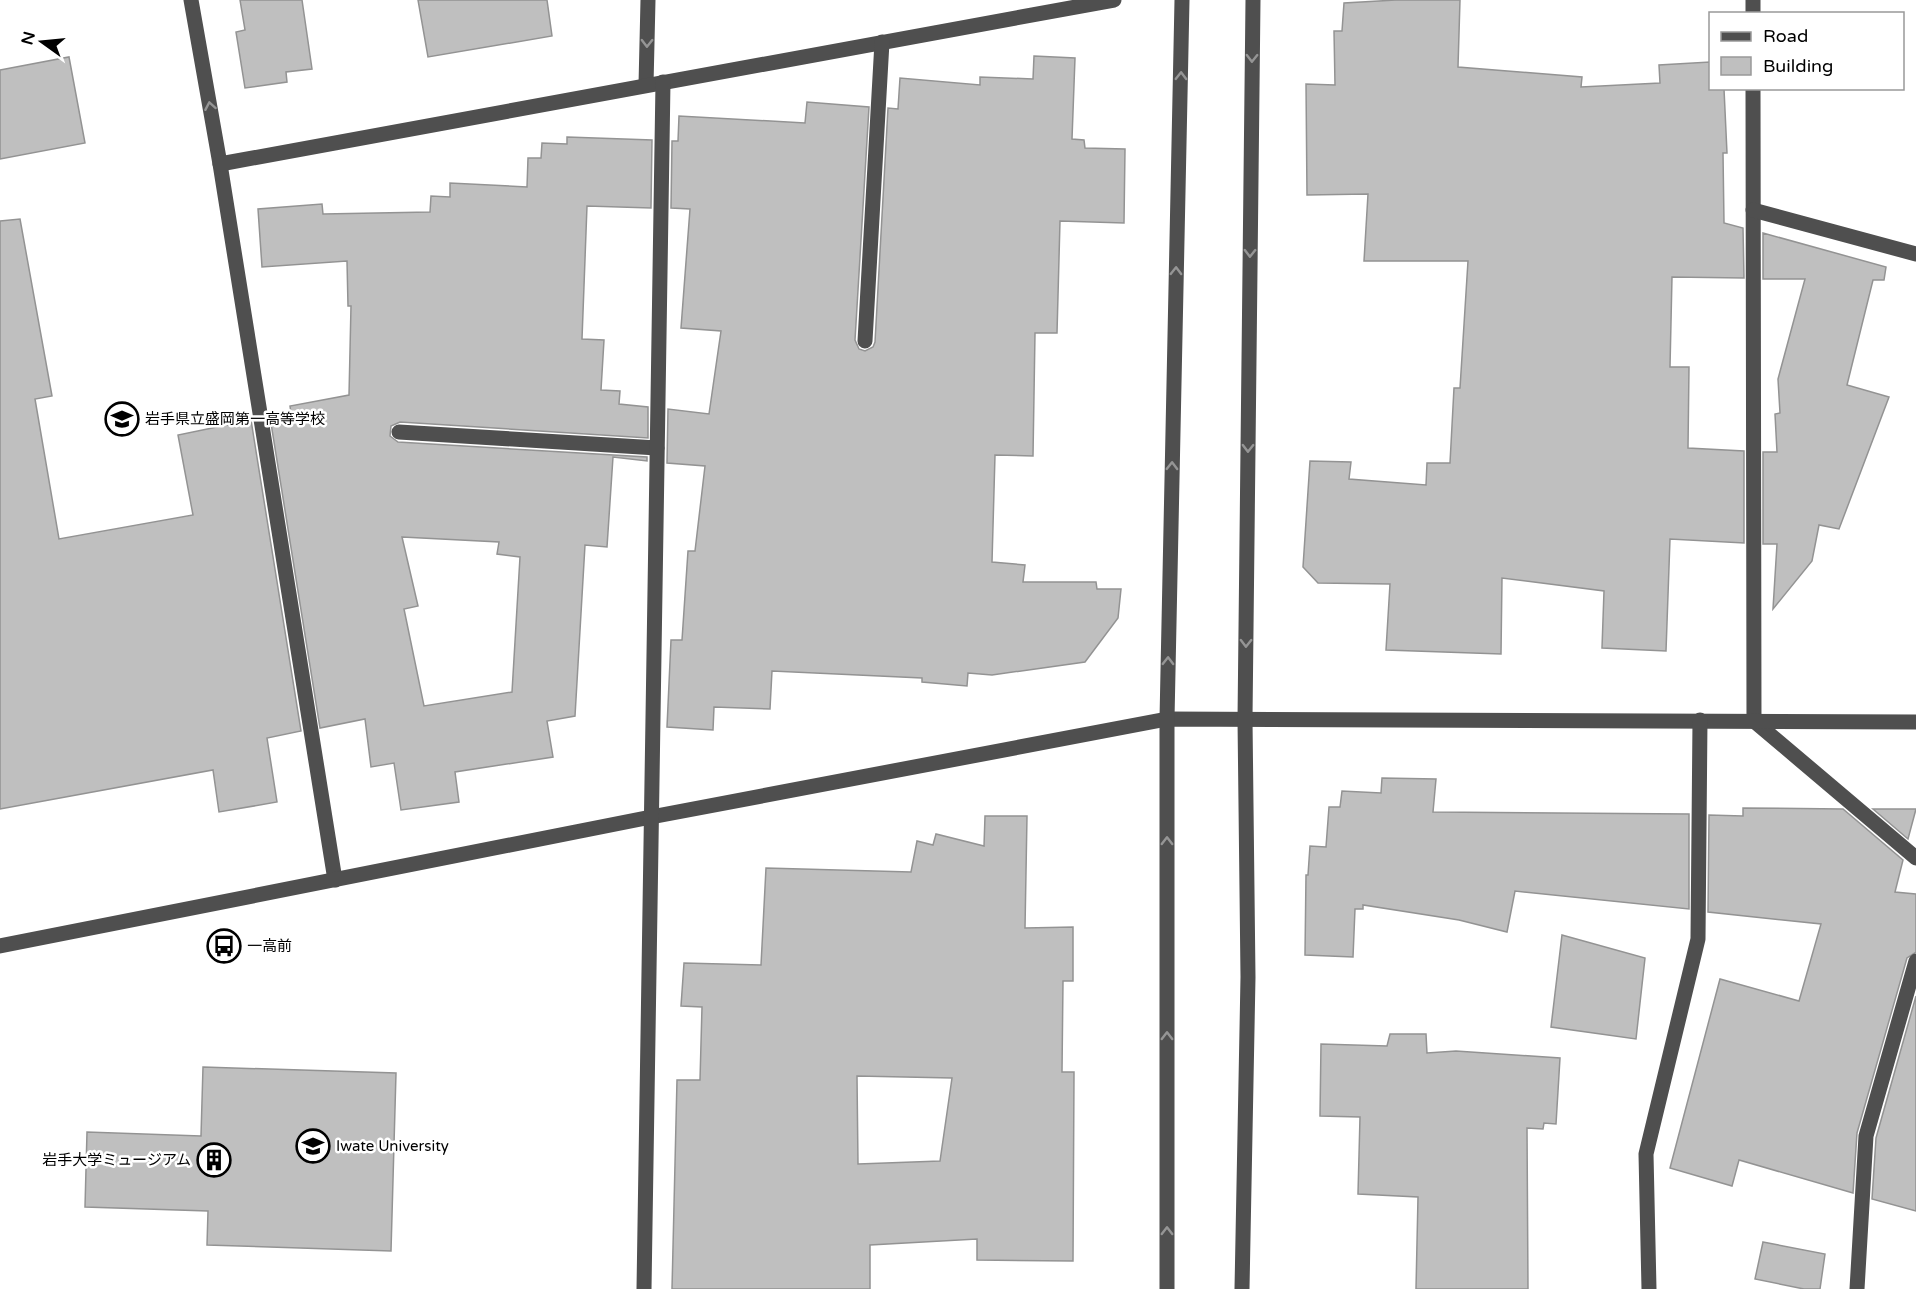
<svg xmlns="http://www.w3.org/2000/svg" width="1916" height="1289" viewBox="0 0 1916 1289" font-family="'Varela Round','Noto Sans JP',sans-serif">
  <style>
    .building { fill: #bfbfbf; stroke: #939393; stroke-width: 1.5; fill-rule: evenodd }
    .lines { fill: none; stroke-linecap: round; stroke-linejoin: round }
    .minor { stroke: #4f4f4f; stroke-width: 15 }
    .oneway { stroke: #959595 }
    .labels { text-anchor: middle; dominant-baseline: central; stroke-width: 5; stroke-linejoin: round; paint-order: stroke }
    .poi-label { font-size: 15px; fill: #000; stroke: #fff; text-anchor: start }
  </style>
  <rect width="100%" height="100%" fill="#fff"/>
  <g class="building">
    <polygon points="240,0 302,0 312,69 286,72 287,82 245,88 236,32 245,30"/>
    <polygon points="418,0 547,0 552,36 428,57"/>
    <polygon points="1396,0 1460,0 1458,67 1582,77 1581,87 1660,83 1659,65 1710,62 1710,89 1724,89 1727,153 1723,153 1724,223 1743,228 1744,278 1672,277 1670,367 1689,367 1688,448 1744,451 1744,543 1670,539 1666,651 1602,648 1604,591 1502,578 1501,654 1386,650 1390,584 1318,583 1303,567 1310,461 1351,462 1349,479 1426,485 1427,463 1450,463 1454,388 1460,388 1468,261 1364,261 1368,194 1307,195 1306,84 1335,85 1334,31 1342,31 1344,3"/>
    <polygon points="1034,56 1075,58 1072,139 1084,140 1085,148 1125,149 1124,223 1060,221 1057,333 1035,333 1033,456 995,455 992,562 1025,565 1023,582 1096,582 1097,589 1121,589 1118,618 1085,662 992,675 968,673 967,686 922,682 922,678 772,671 770,709 714,707 713,730 667,727 671,640 682,640 688,551 695,551 705,466 667,463 668,409 709,414 721,331 681,328 690,209 671,208 672,141 678,141 679,116 805,123 807,102 869,107 855,340 859,349 865,351 873,347 875,342 888,108 898,109 900,78 980,85 980,77 1033,79"/>
    <polygon points="69,57 85,143 0,159 0,70"/>
    <path d="M567,137l85,3 -1,68 -64,-2 -5,133 22,1 -3,50 19,1 -1,13 29,3v31l-248,-16 -9,4 -1,10 8,6 249,15v4l-34,-4 -6,90 -22,-2 -10,171 -28,5 6,36 -98,15 4,30 -58,8 -7,-47 -23,4 -6,-48 -45,9 -50,-311 21,-4 -1,-7 59,-11 2,-89h-3l-1,-45 -85,6 -4,-58 64,-5 1,10 107,-2 1,-16 19,1v-14l77,4 1,-29h13l1,-15 25,1zM402,537l97,5 -2,12 23,3 -8,135 -88,14 -20,-97 14,-3z"/>
    <polygon points="20,219 52,396 35,399 59,539 193,515 178,435 251,420 301,731 267,738 277,802 219,812 213,770 0,809 0,221"/>
    <polygon points="1763,233 1886,267 1884,280 1873,280 1847,385 1889,397 1839,529 1819,525 1812,561 1773,609 1777,544 1763,544 1763,452 1777,452 1775,414 1780,413 1778,379 1805,279 1763,279"/>
    <polygon points="1382,778 1436,779 1433,812 1689,814 1689,909 1515,891 1507,932 1459,920 1363,905 1363,909 1355,909 1353,957 1305,955 1306,875 1308,875 1310,846 1326,847 1329,807 1340,807 1342,791 1381,793"/>
    <polygon points="1743,808 1843,809 1903,860 1895,892 1916,894 1916,952 1907,958 1857,1133 1853,1193 1739,1160 1732,1186 1670,1168 1720,979 1799,1001 1821,924 1708,912 1709,815 1743,816"/>
    <polygon points="1873,809 1916,809 1908,839"/>
    <path d="M985,816h42l-2,112 48,-1v54h-10l-1,91h12l-1,189 -96,-1v-21l-107,6v44h-198l5,-209h23l2,-73 -21,-1 3,-43 77,2 5,-97 145,4 6,-31 16,4 3,-11 48,12zM857,1076l95,2 -12,83 -82,3z"/>
    <polygon points="1562,935 1645,958 1636,1039 1551,1027"/>
    <polygon points="1916,996 1916,1211 1872,1199 1876,1138"/>
    <polygon points="1390,1034 1426,1034 1427,1053 1456,1051 1560,1058 1556,1124 1544,1123 1543,1129 1527,1128 1528,1289 1416,1289 1418,1197 1358,1194 1360,1117 1320,1116 1321,1044 1387,1046"/>
    <polygon points="203,1067 396,1073 391,1251 207,1245 208,1211 85,1207 87,1132 201,1136"/>
    <polygon points="1763,1242 1825,1254 1820,1289 1804,1289 1755,1279"/>
  </g>
  <g class="lines">
    <g class="minor">
      <polyline points="191,0 220,164 335,880"/>
      <polyline points="1753,0 1753,14"/>
      <polyline points="646,85 648,0"/>
      <polyline points="1753,88 1754,721 1916,858"/>
      <polyline points="220,164 1114,0"/>
      <polyline points="1753,210 1916,254"/>
      <polyline points="865,341 882,42"/>
      <polyline points="399,432 657,448"/>
      <polyline points="0,946 651,817 1167,719 1916,722"/>
      <polyline points="644,1289 663,82"/>
      <polyline points="1167,1289 1167,719 1182,0"/>
      <polyline points="1242,1289 1248,977 1245,719 1253,0"/>
      <polyline points="1649,1289 1646,1154 1698,939 1700,720"/>
      <polyline points="1857,1289 1866,1136 1916,961"/>
    </g>
  </g>
  <defs><path id="oneway-chevron" d="M-2-3.5L2.5 0L-2 3.5" fill="none" stroke-width="1.6" stroke-linecap="round" stroke-linejoin="round" transform="scale(1.5)"/></defs>
  <g class="oneway">
    <use href="#oneway-chevron" transform="translate(647 43) rotate(91)"/>
    <use href="#oneway-chevron" transform="translate(1252 58) rotate(91)"/>
    <use href="#oneway-chevron" transform="translate(1181 76) rotate(-89)"/>
    <use href="#oneway-chevron" transform="translate(210 106) rotate(-100)"/>
    <use href="#oneway-chevron" transform="translate(1250 253) rotate(91)"/>
    <use href="#oneway-chevron" transform="translate(1176 271) rotate(-89)"/>
    <use href="#oneway-chevron" transform="translate(1248 448) rotate(91)"/>
    <use href="#oneway-chevron" transform="translate(1172 466) rotate(-89)"/>
    <use href="#oneway-chevron" transform="translate(1246 643) rotate(91)"/>
    <use href="#oneway-chevron" transform="translate(1168 661) rotate(-89)"/>
    <use href="#oneway-chevron" transform="translate(1167 841) rotate(-90)"/>
    <use href="#oneway-chevron" transform="translate(1167 1036) rotate(-90)"/>
    <use href="#oneway-chevron" transform="translate(1167 1231) rotate(-90)"/>
  </g>
  <defs>
    <g id="school-ring" transform="scale(1.725)"><circle r="9.5" fill="#fff" stroke="#000" stroke-width="1.5"/><path d="M0-5L7-2L0 1L-7-2ZM-4 1L0 2.5L4 1V4Q0 6-4 4Z" fill="#000"/></g>
    <g id="bus-ring" transform="scale(1.725)"><circle r="9.5" fill="#fff" stroke="#000" stroke-width="1.5"/><path d="M-5-6H5V4H4V6H2V4H-2V6H-4V4H-5ZM-3.5-4V0h7V-4ZM-3.5 1.2v1.5H-2V1.2ZM2 1.2v1.5H3.5V1.2Z" fill="#000"/></g>
    <g id="university-ring" transform="scale(1.725)"><circle r="9.5" fill="#fff" stroke="#000" stroke-width="1.5"/><path d="M0-5L7-2L0 1L-7-2ZM-4 1L0 2.5L4 1V4Q0 6-4 4Z" fill="#000"/></g>
    <g id="building-ring" transform="scale(1.725)"><circle r="9.5" fill="#fff" stroke="#000" stroke-width="1.5"/><path d="M-4-6H4V6H1V3H-1V6H-4ZM-2.5-4.3h1.7v1.8h-1.7ZM.8-4.3h1.7v1.8H.8ZM-2.5-1h1.7V.8h-1.7ZM.8-1h1.7V.8H.8Z" fill="#000"/></g>
  </defs>
  <g fill-rule="evenodd">
    <use href="#school-ring" x="122" y="419"/>
    <use href="#bus-ring" x="224" y="946"/>
    <use href="#university-ring" x="313" y="1146"/>
    <use href="#building-ring" x="214" y="1160"/>
  </g>
  <g class="labels">
    <g class="poi-label">
      <text x="145" y="419">岩手県立盛岡第一高等学校</text>
      <text x="247" y="946">一高前</text>
      <text x="336" y="1146">Iwate University</text>
      <text x="191" y="1160" text-anchor="end">岩手大学ミュージアム</text>
    </g>
  </g>
  <rect x="1709" y="12" width="195" height="78" fill="#ffffff" stroke="#999999" stroke-width="1.5"/>
  <rect x="1721" y="32" width="30" height="9" fill="#4f4f4f" stroke="#999999" stroke-width="1.5"/>
  <text x="1763" y="42" font-size="18" fill="#000000">Road</text>
  <rect x="1721" y="57" width="30" height="18" fill="#bfbfbf" stroke="#999999" stroke-width="1.5"/>
  <text x="1763" y="72" font-size="18" fill="#000000">Building</text>
  <g transform="translate(42 42) rotate(285)" stroke="#ffffff" stroke-width="4.5" paint-order="stroke">
  <path d="M0-4.5L10 22L0 15L-10 22Z" fill="#000000"/>
  <text y="-9" font-size="16" font-weight="bold" text-anchor="middle" fill="#000000">N</text>
  </g>
</svg>
